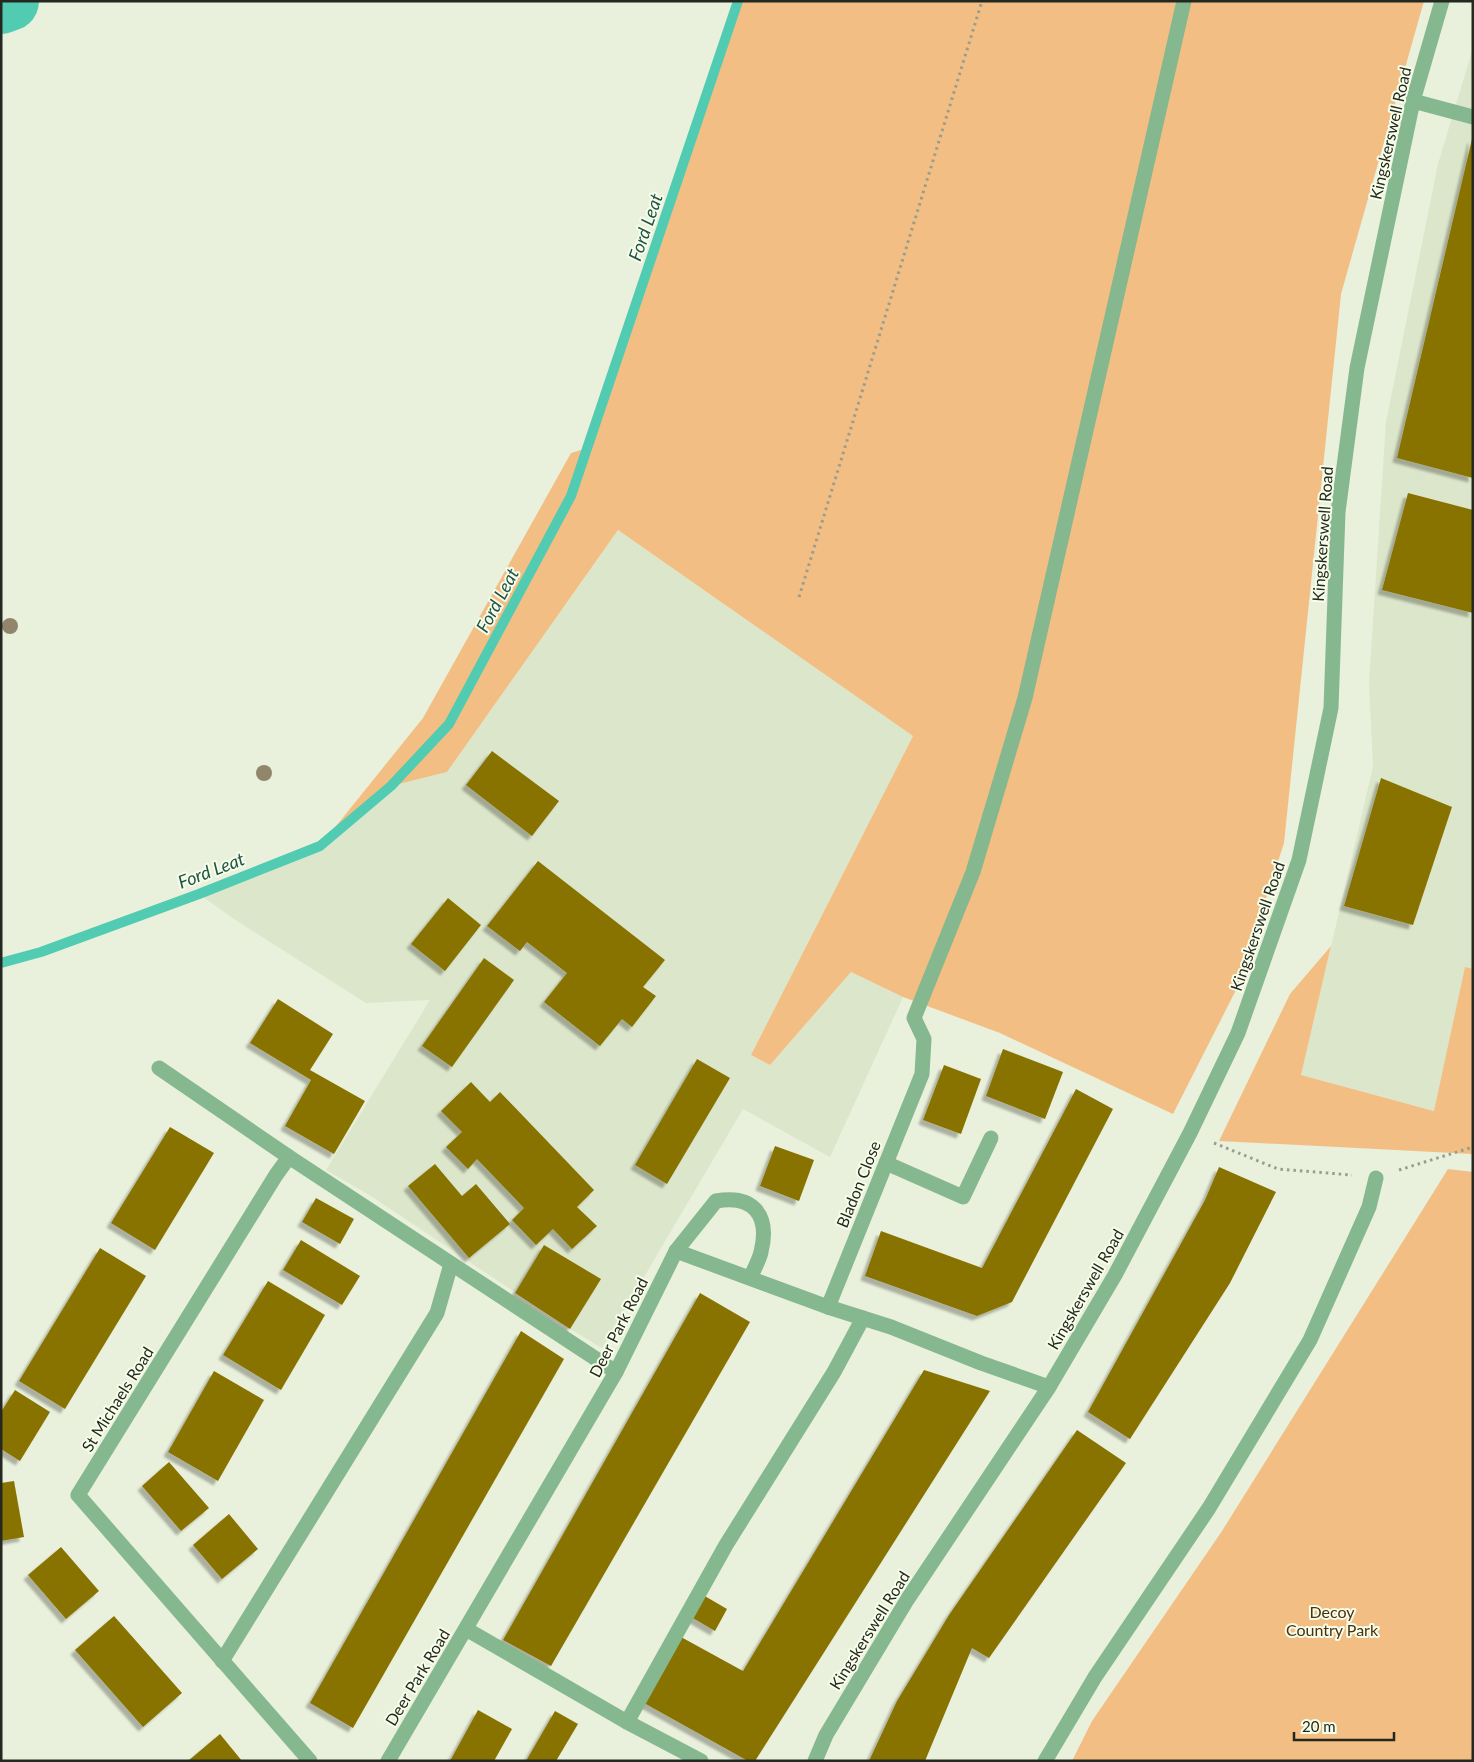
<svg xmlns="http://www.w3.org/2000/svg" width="1474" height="1762" viewBox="0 0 1474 1762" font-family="Lato,sans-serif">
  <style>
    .built { fill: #dce6ca }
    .green { fill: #f3be83 }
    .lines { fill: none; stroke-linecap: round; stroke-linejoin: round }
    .stream { stroke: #51cbb1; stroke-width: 10 }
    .river { stroke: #51cbb1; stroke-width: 60 }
    .building { fill: #897300; filter: url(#shadow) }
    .path { stroke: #989e8e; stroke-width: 3; stroke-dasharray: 2.5 4; stroke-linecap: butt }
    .minor { stroke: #86b88f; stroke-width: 15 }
    .tree { fill: #91866c }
    .labels { text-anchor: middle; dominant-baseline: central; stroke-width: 4; stroke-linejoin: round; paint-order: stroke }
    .street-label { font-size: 16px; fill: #252820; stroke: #f6fde8 }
    .park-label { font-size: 16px; fill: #493011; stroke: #f6fde8 }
    .water-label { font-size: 18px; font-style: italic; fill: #205348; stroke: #f6fde8 }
  </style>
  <defs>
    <filter id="shadow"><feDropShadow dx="-4.5" dy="4.5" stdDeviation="1" flood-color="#0004"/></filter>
  </defs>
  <rect width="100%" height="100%" fill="#e9f0db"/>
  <g class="built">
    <polygon points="1473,48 1473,969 1465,968 1435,1111 1301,1075 1373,767 1369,683 1386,422 1438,164"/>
    <polygon points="618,530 913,736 751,1055 770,1065 851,972 903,997 830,1157 743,1109 602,1348 570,1329 371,1196 326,1170 430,1000 366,1003 234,919 199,894 320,846 391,786 447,772"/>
  </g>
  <g class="green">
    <polygon points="738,1 1424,1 1341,294 1284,843 1237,988 1173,1114 1000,1033 903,997 851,972 770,1065 751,1055 913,736 618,530 447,772 391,786 320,846 423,718 571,453 588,448"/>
    <polygon points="1331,946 1301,1075 1434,1111 1465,967 1473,969 1473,1154 1219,1141 1290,994"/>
    <polygon points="1448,1169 1473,1172 1473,1761 1072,1761 1092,1721 1222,1531"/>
  </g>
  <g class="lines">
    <polyline class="stream" points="1,963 41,952 199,894 320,846 391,786 449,724 571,496 738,1"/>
    <polyline class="river" points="1,4 9,1"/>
  </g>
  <g class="building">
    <polygon points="1472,139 1473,139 1473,478 1397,458"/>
    <polygon points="1408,493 1473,510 1473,613 1382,590"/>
    <polygon points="492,751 559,801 532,836 466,785"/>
    <polygon points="1381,778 1452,807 1413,925 1344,906"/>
    <polygon points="538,861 665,960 643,987 656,996 632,1027 622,1019 600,1046 544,1002 567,973 527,942 520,951 487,926"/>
    <polygon points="448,898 481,925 445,971 411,944"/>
    <polygon points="484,958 514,980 452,1067 422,1046"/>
    <polygon points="278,999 333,1034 310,1070 365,1101 334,1154 285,1126 311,1080 250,1043"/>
    <polygon points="1003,1049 1063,1072 1045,1119 986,1096"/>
    <polygon points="697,1059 730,1078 667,1184 635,1165"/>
    <polygon points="944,1065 981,1079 961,1134 923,1120"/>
    <polygon points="471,1082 490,1102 500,1092 594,1190 577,1207 597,1226 572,1249 553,1229 536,1245 512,1220 524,1208 477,1159 468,1169 446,1147 462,1132 441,1111"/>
    <polygon points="1076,1089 1113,1109 1012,1302 977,1316 865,1276 881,1231 982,1268"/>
    <polygon points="170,1127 214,1153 155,1250 111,1223"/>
    <polygon points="775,1146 814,1160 799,1201 760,1186"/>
    <polygon points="435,1164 462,1196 476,1184 510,1224 469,1258 408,1186"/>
    <polygon points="1219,1167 1276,1192 1230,1283 1130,1439 1088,1412 1205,1200"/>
    <polygon points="316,1198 354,1219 340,1244 302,1222"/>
    <polygon points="301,1240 360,1276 342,1305 283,1270"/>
    <polygon points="544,1245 601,1279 570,1329 515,1293"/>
    <polygon points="100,1248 146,1276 65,1409 19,1381"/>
    <polygon points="268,1281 325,1315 281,1390 223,1355"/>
    <polygon points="700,1293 750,1322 551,1666 503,1640"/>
    <polygon points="521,1331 564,1359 353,1728 310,1703"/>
    <polygon points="924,1370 990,1391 755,1761 748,1761 644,1703 681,1637 743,1671"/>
    <polygon points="214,1371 264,1400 218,1481 168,1452"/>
    <polygon points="15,1390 50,1412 20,1461 1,1449 1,1412"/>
    <polygon points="1077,1430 1126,1463 989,1658 972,1648 925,1761 869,1761 897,1701 949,1615"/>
    <polygon points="169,1462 209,1508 181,1531 142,1486"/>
    <polygon points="14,1481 24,1537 1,1541 1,1483"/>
    <polygon points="229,1514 258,1549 222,1579 193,1545"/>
    <polygon points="61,1547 99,1591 66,1619 28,1575"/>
    <polygon points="703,1595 727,1609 715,1631 691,1617"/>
    <polygon points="114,1616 182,1693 143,1727 75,1650"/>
    <polygon points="478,1710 512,1729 494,1761 450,1761"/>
    <polygon points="555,1711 578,1724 556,1761 526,1761"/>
    <polygon points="220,1734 242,1761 188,1761"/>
  </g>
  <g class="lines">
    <g class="path">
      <polyline points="799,597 982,1"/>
      <polyline points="1214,1143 1278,1169 1352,1175"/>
      <polyline points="1399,1170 1473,1147"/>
    </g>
    <g class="minor">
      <polyline points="1413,101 1473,117"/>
      <polyline points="159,1068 289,1157 276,1175 78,1495 310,1761"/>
      <polyline points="289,1157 616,1372"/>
      <polyline points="886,1163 963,1197 991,1138"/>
      <polyline points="676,1251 828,1307 891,1327 981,1363 1049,1387"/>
      <polyline points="828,1307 922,1074 924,1039 914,1018 973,872 1025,698 1184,1"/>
      <polyline points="466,1629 627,1722 701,1761"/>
      <polyline points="222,1661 437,1313 451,1264"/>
      <polyline points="627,1722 726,1545 834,1372 863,1318"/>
      <path d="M388,1761l228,-389 60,-121 40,-50c38,-7 54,15 45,51 -2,9 -7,17 -11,26"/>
      <polyline points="815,1761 826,1735 907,1600 1049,1387 1115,1275 1190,1133 1238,1033 1299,860 1331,708 1338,512 1357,368 1413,101 1442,1"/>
      <polyline points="1045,1761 1095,1677 1209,1508 1310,1340 1369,1207 1376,1178"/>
    </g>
  </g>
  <g class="tree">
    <circle cx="10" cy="626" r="8"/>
    <circle cx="264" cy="773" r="8"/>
  </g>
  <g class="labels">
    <g class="street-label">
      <text transform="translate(1390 133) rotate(-77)">Kingskerswell Road</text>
      <text transform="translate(1322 534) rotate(-86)">Kingskerswell Road</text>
      <text transform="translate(1257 926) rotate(-71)">Kingskerswell Road</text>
      <text transform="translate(858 1184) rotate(-68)">Bladon Close</text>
      <text transform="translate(1085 1289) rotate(-60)">Kingskerswell Road</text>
      <text transform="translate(618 1327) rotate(-63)">Deer Park Road</text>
      <text transform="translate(117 1399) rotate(-58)">St Michaels Road</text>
      <text transform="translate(869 1630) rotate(-58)">Kingskerswell Road</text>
      <text transform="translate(417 1677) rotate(-59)">Deer Park Road</text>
    </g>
    <g class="park-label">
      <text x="1332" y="1611">Decoy<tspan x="1332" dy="18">Country Park</tspan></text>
    </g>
    <g class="water-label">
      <text transform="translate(645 227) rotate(-71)">Ford Leat</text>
      <text transform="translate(497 600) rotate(-62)">Ford Leat</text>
      <text transform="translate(211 870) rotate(-21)">Ford Leat</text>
    </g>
  </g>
  <rect width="1474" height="1762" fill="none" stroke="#252820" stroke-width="5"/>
  <path d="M1294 1732v8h100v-8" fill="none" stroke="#252820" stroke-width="2.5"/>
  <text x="1302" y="1732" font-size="15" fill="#252820" stroke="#f6fde8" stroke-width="4" paint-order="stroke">20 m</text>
</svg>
